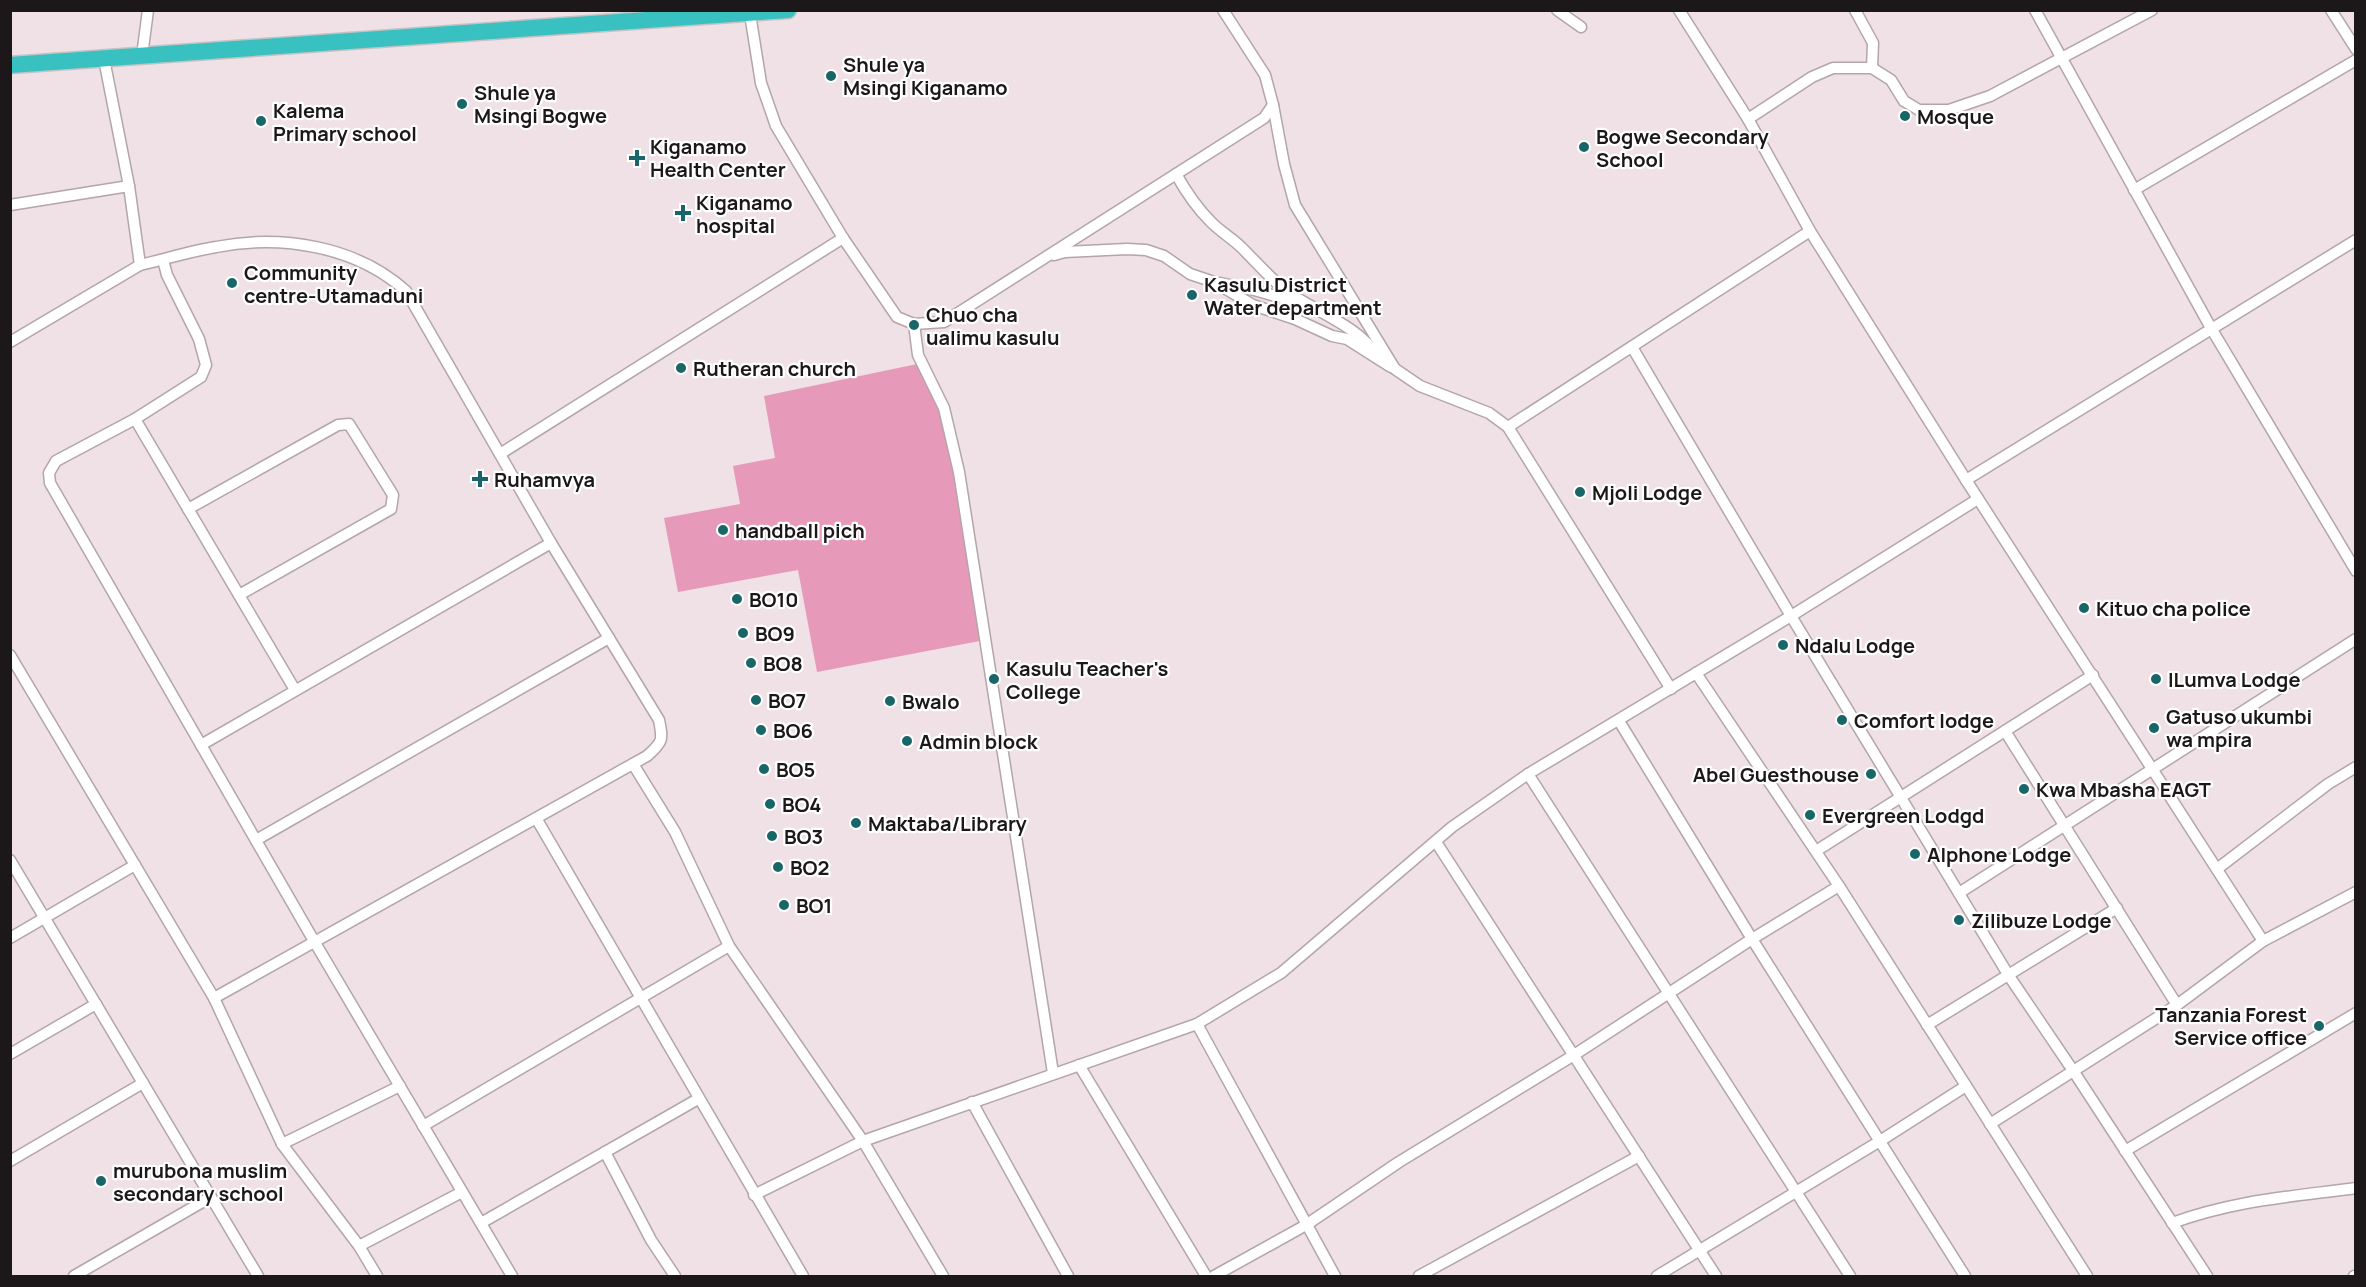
<svg xmlns="http://www.w3.org/2000/svg" width="2366" height="1287" viewBox="0 0 2366 1287" font-family="Manrope,sans-serif">
  <style>
    .grass { fill: #e799b9 }
    .lines { fill: none; stroke-linecap: round; stroke-linejoin: round }
    .minor-casing { stroke: #b3a5aa; stroke-width: 13 }
    .highway-casing { stroke: #c4c3c3; stroke-width: 19 }
    .minor { stroke: #fff; stroke-width: 10 }
    .highway { stroke: #39c1c2; stroke-width: 16 }
    .poi-dot { fill: #186667; stroke: #fff; stroke-width: 2 }
    .labels { text-anchor: middle; dominant-baseline: central; stroke-width: 4.5; stroke-linejoin: round; paint-order: stroke }
    .poi-label { font-size: 20px; font-weight: bold; fill: #1c1719; stroke: #fff; text-anchor: start }
  </style>
  <rect width="100%" height="100%" fill="#efe1e6"/>
  <polygon class="grass" points="922,363 941,402 985,640 817,672 798,570 678,592 664,518 740,504 733,466 775,458 764,396"/>
  <g class="lines">
    <g class="minor-casing">
      <g id="minor">
        <polyline points="1557,10 1581,27"/>
        <polyline points="1679,10 1748,119 1810,231 1966,480 2263,941"/>
        <polyline points="1855,10 1873,43 1872,68"/>
        <polyline points="2035,10 2211,328 2356,571"/>
        <polyline points="2331,10 2356,49"/>
        <polyline points="750,14 761,83 776,126 843,238 897,317 914,324 944,322 1264,118 1273,105 1265,75 1223,10"/>
        <polyline points="142,56 148,10"/>
        <polyline points="1273,105 1284,164 1295,205 1395,369 1420,386 1489,413 1508,427 1671,689"/>
        <polyline points="1748,119 1812,77 1833,68 1872,68 1891,80 1904,101 1919,110 1949,110 1990,96 2152,10"/>
        <path d="M1176,174c10,18 20,33 35,48 10,10 22,17 31,26 14,14 28,30 43,42 32,23 69,33 93,66"/>
        <polyline points="2134,190 2356,60"/>
        <polyline points="10,205 129,186"/>
        <polyline points="1054,255 1065,252 1127,249 1146,250 1164,256 1190,274 1214,282 1253,305 1295,319 1332,336 1347,339 1391,367"/>
        <polyline points="163,260 167,275 199,339 206,365 201,377 135,419 56,461 49,473 50,483 314,941 512,1276"/>
        <path d="M140,265c26,-6 51,-14 76,-18 65,-13 140,-1 190,44l145,252 108,177c4,20 4,22 -12,36l-433,242"/>
        <polyline points="1220,283 1254,290 1304,304"/>
        <polyline points="914,324 918,355 944,408 959,472 1053,1073"/>
        <polyline points="10,342 140,265 129,186 104,59"/>
        <polyline points="1632,347 1791,616 2009,976 2074,1072 2207,1276"/>
        <polyline points="135,419 295,690"/>
        <polyline points="1508,427 1810,231"/>
        <polyline points="500,454 843,238"/>
        <polyline points="1966,480 2356,240"/>
        <polyline points="188,509 338,425 349,424 393,495 391,509 239,595"/>
        <polyline points="10,655 214,998 282,1144 359,1246 377,1276"/>
        <polyline points="1696,673 1839,886 2087,1276"/>
        <polyline points="1619,721 1752,939 1965,1276"/>
        <polyline points="2005,731 2177,1005"/>
        <polyline points="201,745 551,543"/>
        <polyline points="633,764 675,832 729,946 863,1141 943,1276"/>
        <polyline points="1528,774 1850,1276"/>
        <polyline points="536,818 803,1276"/>
        <polyline points="256,840 609,638"/>
        <polyline points="1436,842 1716,1276"/>
        <polyline points="1816,851 2093,675"/>
        <polyline points="10,860 258,1276"/>
        <polyline points="2217,869 2328,784 2356,767"/>
        <polyline points="1959,893 2356,639"/>
        <polyline points="10,938 135,865"/>
        <polyline points="1197,1024 1335,1276"/>
        <polyline points="1927,1025 2117,908"/>
        <polyline points="10,1054 96,1004"/>
        <polyline points="1079,1065 1206,1276"/>
        <polyline points="972,1102 1068,1276"/>
        <polyline points="1990,1124 2177,1005 2263,941 2356,892"/>
        <polyline points="423,1126 729,946"/>
        <polyline points="282,1144 400,1086"/>
        <polyline points="2125,1151 2356,1013"/>
        <polyline points="605,1152 651,1240 675,1276"/>
        <polyline points="10,1161 143,1083"/>
        <polyline points="754,1195 863,1141 1197,1024 1281,973 1452,827 1528,774 1791,616 1978,499"/>
        <polyline points="481,1223 698,1099"/>
        <path d="M2172,1223c64,-23 117,-26 184,-35"/>
        <polyline points="359,1246 462,1192"/>
        <polyline points="74,1276 211,1197"/>
        <polyline points="1214,1276 1306,1225 1399,1162 1574,1055 1752,939 1839,886"/>
        <polyline points="1419,1276 1639,1156"/>
        <polyline points="1657,1276 1880,1141 1966,1086"/>
        <polyline points="2354,1276 2356,1276"/>
      </g>
    </g>
    <g class="highway-casing">
      <polyline id="highway" points="10,65 788,10"/>
    </g>
    <use href="#minor" class="minor"/>
    <use href="#highway" class="highway"/>
  </g>
  <g class="poi-dot">
    <circle cx="831" cy="76" r="6"/>
    <circle cx="462" cy="104" r="6"/>
    <circle cx="1905" cy="116" r="6"/>
    <circle cx="261" cy="121" r="6"/>
    <circle cx="1584" cy="147" r="6"/>
    <path d="M634 149h6v6h6v6h-6v6h-6v-6h-6v-6h6z"/>
    <path d="M680 204h6v6h6v6h-6v6h-6v-6h-6v-6h6z"/>
    <circle cx="232" cy="283" r="6"/>
    <circle cx="1192" cy="295" r="6"/>
    <circle cx="914" cy="325" r="6"/>
    <circle cx="681" cy="368" r="6"/>
    <path d="M477 470h6v6h6v6h-6v6h-6v-6h-6v-6h6z"/>
    <circle cx="1580" cy="492" r="6"/>
    <circle cx="723" cy="530" r="6"/>
    <circle cx="737" cy="599" r="6"/>
    <circle cx="2084" cy="608" r="6"/>
    <circle cx="743" cy="633" r="6"/>
    <circle cx="1783" cy="645" r="6"/>
    <circle cx="751" cy="663" r="6"/>
    <circle cx="994" cy="679" r="6"/>
    <circle cx="2156" cy="679" r="6"/>
    <circle cx="756" cy="700" r="6"/>
    <circle cx="890" cy="701" r="6"/>
    <circle cx="1842" cy="720" r="6"/>
    <circle cx="2154" cy="728" r="6"/>
    <circle cx="761" cy="730" r="6"/>
    <circle cx="907" cy="741" r="6"/>
    <circle cx="764" cy="769" r="6"/>
    <circle cx="1871" cy="774" r="6"/>
    <circle cx="2024" cy="789" r="6"/>
    <circle cx="770" cy="804" r="6"/>
    <circle cx="1810" cy="815" r="6"/>
    <circle cx="856" cy="823" r="6"/>
    <circle cx="772" cy="836" r="6"/>
    <circle cx="1915" cy="854" r="6"/>
    <circle cx="778" cy="867" r="6"/>
    <circle cx="784" cy="905" r="6"/>
    <circle cx="1959" cy="920" r="6"/>
    <circle cx="2319" cy="1026" r="6"/>
    <circle cx="101" cy="1181" r="6"/>
  </g>
  <g class="labels">
    <g class="poi-label">
      <text x="843" y="64">Shule ya<tspan x="843" dy="23">Msingi Kiganamo</tspan></text>
      <text x="474" y="92">Shule ya<tspan x="474" dy="23">Msingi Bogwe</tspan></text>
      <text x="273" y="110">Kalema<tspan x="273" dy="23">Primary school</tspan></text>
      <text x="1917" y="116">Mosque</text>
      <text x="1596" y="136">Bogwe Secondary<tspan x="1596" dy="23">School</tspan></text>
      <text x="650" y="146">Kiganamo<tspan x="650" dy="23">Health Center</tspan></text>
      <text x="696" y="202">Kiganamo<tspan x="696" dy="23">hospital</tspan></text>
      <text x="244" y="272">Community<tspan x="244" dy="23">centre-Utamaduni</tspan></text>
      <text x="1204" y="284">Kasulu District<tspan x="1204" dy="23">Water department</tspan></text>
      <text x="926" y="314">Chuo cha<tspan x="926" dy="23">ualimu kasulu</tspan></text>
      <text x="693" y="368">Rutheran church</text>
      <text x="494" y="479">Ruhamvya</text>
      <text x="1592" y="492">Mjoli Lodge</text>
      <text x="735" y="530">handball pich</text>
      <text x="749" y="599">BO10</text>
      <text x="2096" y="608">Kituo cha police</text>
      <text x="755" y="633">BO9</text>
      <text x="1795" y="645">Ndalu Lodge</text>
      <text x="763" y="663">BO8</text>
      <text x="1006" y="668">Kasulu Teacher's<tspan x="1006" dy="23">College</tspan></text>
      <text x="2168" y="679">ILumva Lodge</text>
      <text x="768" y="700">BO7</text>
      <text x="902" y="701">Bwalo</text>
      <text x="2166" y="716">Gatuso ukumbi<tspan x="2166" dy="23">wa mpira</tspan></text>
      <text x="1854" y="720">Comfort lodge</text>
      <text x="773" y="730">BO6</text>
      <text x="919" y="741">Admin block</text>
      <text x="776" y="769">BO5</text>
      <text x="1859" y="774" text-anchor="end">Abel Guesthouse</text>
      <text x="2036" y="789">Kwa Mbasha EAGT</text>
      <text x="782" y="804">BO4</text>
      <text x="1822" y="815">Evergreen Lodgd</text>
      <text x="868" y="823">Maktaba/Library</text>
      <text x="784" y="836">BO3</text>
      <text x="1927" y="854">Alphone Lodge</text>
      <text x="790" y="867">BO2</text>
      <text x="796" y="905">BO1</text>
      <text x="1971" y="920">Zilibuze Lodge</text>
      <text x="2307" y="1014" text-anchor="end">Tanzania Forest<tspan x="2307" dy="23">Service office</tspan></text>
      <text x="113" y="1170">murubona muslim<tspan x="113" dy="23">secondary school</tspan></text>
    </g>
  </g>
  <rect width="2366" height="1287" fill="none" stroke="#1c1719" stroke-width="24"/>
</svg>
